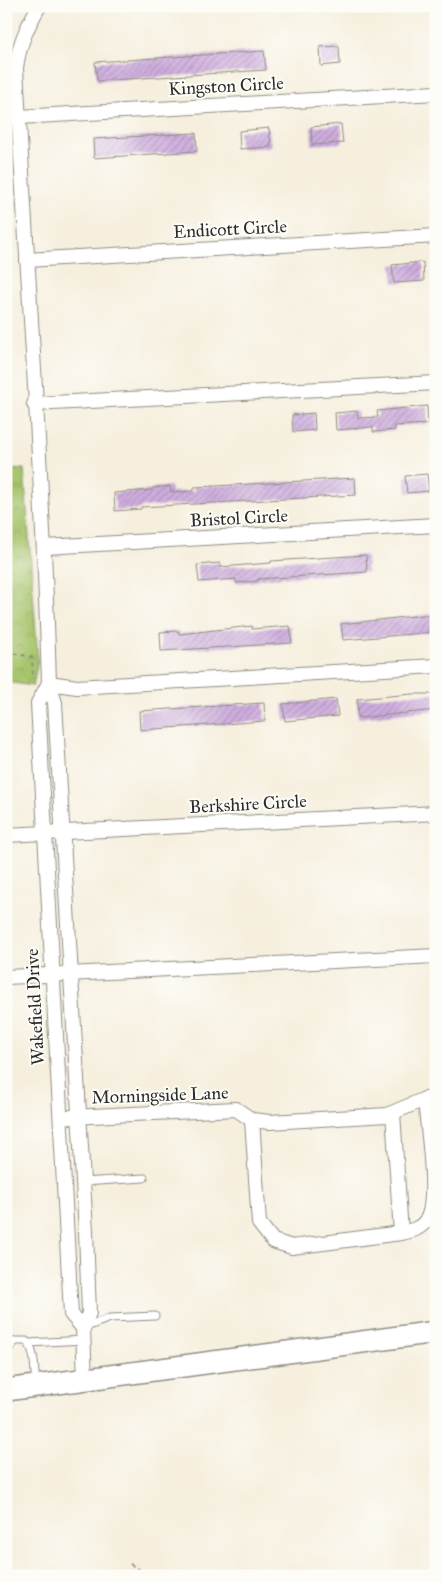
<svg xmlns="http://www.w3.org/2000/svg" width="442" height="1582" viewBox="0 0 442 1582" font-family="'IM FELL Great Primer',serif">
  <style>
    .park { fill: url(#park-crowns); stroke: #69784c }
    .building { fill: url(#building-hatch) }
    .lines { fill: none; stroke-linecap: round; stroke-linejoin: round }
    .service-casing { stroke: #908d84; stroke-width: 9 }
    .minor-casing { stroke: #908d84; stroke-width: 16 }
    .primary-casing { stroke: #908d84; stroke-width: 24 }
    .path { stroke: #908d84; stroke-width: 2; stroke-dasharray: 4 4; stroke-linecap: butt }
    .service { stroke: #fff; stroke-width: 7 }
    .minor { stroke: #fff; stroke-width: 14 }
    .primary { stroke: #fff; stroke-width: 21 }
    .labels { text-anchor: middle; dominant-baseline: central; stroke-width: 4; stroke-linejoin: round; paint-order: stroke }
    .street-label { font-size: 18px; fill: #2b2b2b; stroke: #fdfcf7 }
  </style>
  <defs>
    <pattern id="park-crowns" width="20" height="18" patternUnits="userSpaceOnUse" patternTransform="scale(1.25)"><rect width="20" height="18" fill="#a7c56d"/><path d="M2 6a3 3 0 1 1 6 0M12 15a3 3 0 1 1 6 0" fill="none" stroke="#90a95f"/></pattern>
    <pattern id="building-hatch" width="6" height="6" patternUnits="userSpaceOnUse" patternTransform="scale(1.25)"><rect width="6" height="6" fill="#cfaedf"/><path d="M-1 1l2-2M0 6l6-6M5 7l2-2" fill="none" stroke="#a88eb5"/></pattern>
  </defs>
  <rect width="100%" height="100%" fill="#fdfcf7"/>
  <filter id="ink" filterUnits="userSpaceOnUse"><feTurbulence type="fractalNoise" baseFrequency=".02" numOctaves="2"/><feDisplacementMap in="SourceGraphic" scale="10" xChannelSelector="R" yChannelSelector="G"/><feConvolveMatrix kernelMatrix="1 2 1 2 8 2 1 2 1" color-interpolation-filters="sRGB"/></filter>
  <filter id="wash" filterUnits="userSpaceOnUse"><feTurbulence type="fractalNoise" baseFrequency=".0096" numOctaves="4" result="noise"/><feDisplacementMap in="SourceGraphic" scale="20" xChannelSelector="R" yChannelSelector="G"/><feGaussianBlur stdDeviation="1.12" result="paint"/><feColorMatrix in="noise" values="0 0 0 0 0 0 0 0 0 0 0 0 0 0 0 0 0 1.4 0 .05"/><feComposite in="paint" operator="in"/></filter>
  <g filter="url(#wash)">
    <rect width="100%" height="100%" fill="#f6efde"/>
    <polygon class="park" points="24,469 38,660 33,686 6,682 6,470"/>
    <g id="blocks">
      <g class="building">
        <polygon points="339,46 340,64 321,66 320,47"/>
        <polygon points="264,51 266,70 97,81 95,62"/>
        <polygon points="341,124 343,143 312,145 311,127"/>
        <polygon points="269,128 271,147 240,149 239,131"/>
        <polygon points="196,133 197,151 94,158 93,139"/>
        <polygon points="423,262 424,281 394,283 392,265"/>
        <polygon points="427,406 428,424 395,426 395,430 373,432 373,427 336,430 335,413 357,411 358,418 378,417 377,411"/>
        <polygon points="314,413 315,430 293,432 292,415"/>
        <polygon points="427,474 429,491 407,493 405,476"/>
        <polygon points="355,478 356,495 141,507 141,509 115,511 114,493 152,490 152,488 170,486 171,492 194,491 194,487 216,486"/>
        <polygon points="366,555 367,572 258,579 258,581 236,583 236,579 199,582 197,565 220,563 220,567 271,563 271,561"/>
        <polygon points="433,614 434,632 343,640 341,624"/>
        <polygon points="252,626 252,629 290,626 292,643 161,651 160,632 179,631 179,634"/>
        <polygon points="412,694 436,694 436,710 358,718 357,699"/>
        <polygon points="336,699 338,716 285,721 283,704"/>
        <polygon points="264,703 265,721 140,730 139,711"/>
      </g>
    </g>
  </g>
  <g filter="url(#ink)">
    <use href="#blocks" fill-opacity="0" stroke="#908d84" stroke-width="1"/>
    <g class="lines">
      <g class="service-casing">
        <g id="service">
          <polyline points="83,1182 144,1178"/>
          <polyline points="84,1328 110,1318 155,1316"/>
          <polyline points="29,1343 84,1340"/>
          <path d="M6,1351l10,-10h10c10,9 8,30 10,43"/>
        </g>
      </g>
      <g class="minor-casing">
        <g id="minor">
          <path d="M39,6c-12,21 -20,38 -23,62 11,205 27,410 33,615l6,20 31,529 3,81 -6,15 2,52"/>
          <polyline points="19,117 436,93"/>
          <polyline points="27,260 436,236"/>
          <polyline points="34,404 436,383"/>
          <polyline points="45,547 436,525"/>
          <polyline points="49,683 38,703 71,1314 83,1328"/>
          <polyline points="49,683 77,687 436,666"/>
          <polyline points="6,835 436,813"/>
          <polyline points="6,977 436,956"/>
          <path d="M393,1113l8,120c10,-2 20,-4 26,-14 12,-20 0,-94 -2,-120"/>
          <polyline points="71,1117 236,1109 252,1120 270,1122 387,1115 425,1099 436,1099"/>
          <polyline points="252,1120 259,1223 273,1241 292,1247 401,1233"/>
        </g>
      </g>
      <g class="primary-casing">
        <polyline id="primary" points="6,1390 436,1332"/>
      </g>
      <g class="path">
        <polyline points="6,652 32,657 33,676"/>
        <polyline points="130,1564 150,1576"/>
      </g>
      <use href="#service" class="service"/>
      <use href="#minor" class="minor"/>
      <use href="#primary" class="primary"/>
    </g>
  </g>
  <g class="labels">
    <g class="street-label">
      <text transform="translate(226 86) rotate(-3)">Kingston Circle</text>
      <text transform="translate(230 229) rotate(-3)">Endicott Circle</text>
      <text transform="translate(239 518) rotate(-3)">Bristol Circle</text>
      <text transform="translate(248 804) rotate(-3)">Berkshire Circle</text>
      <text transform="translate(35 1007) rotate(-93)">Wakefield Drive</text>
      <text transform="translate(160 1095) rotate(-2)">Morningside Lane</text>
    </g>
  </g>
  <rect width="442" height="1582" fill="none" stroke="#fdfcf7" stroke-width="25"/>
</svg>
